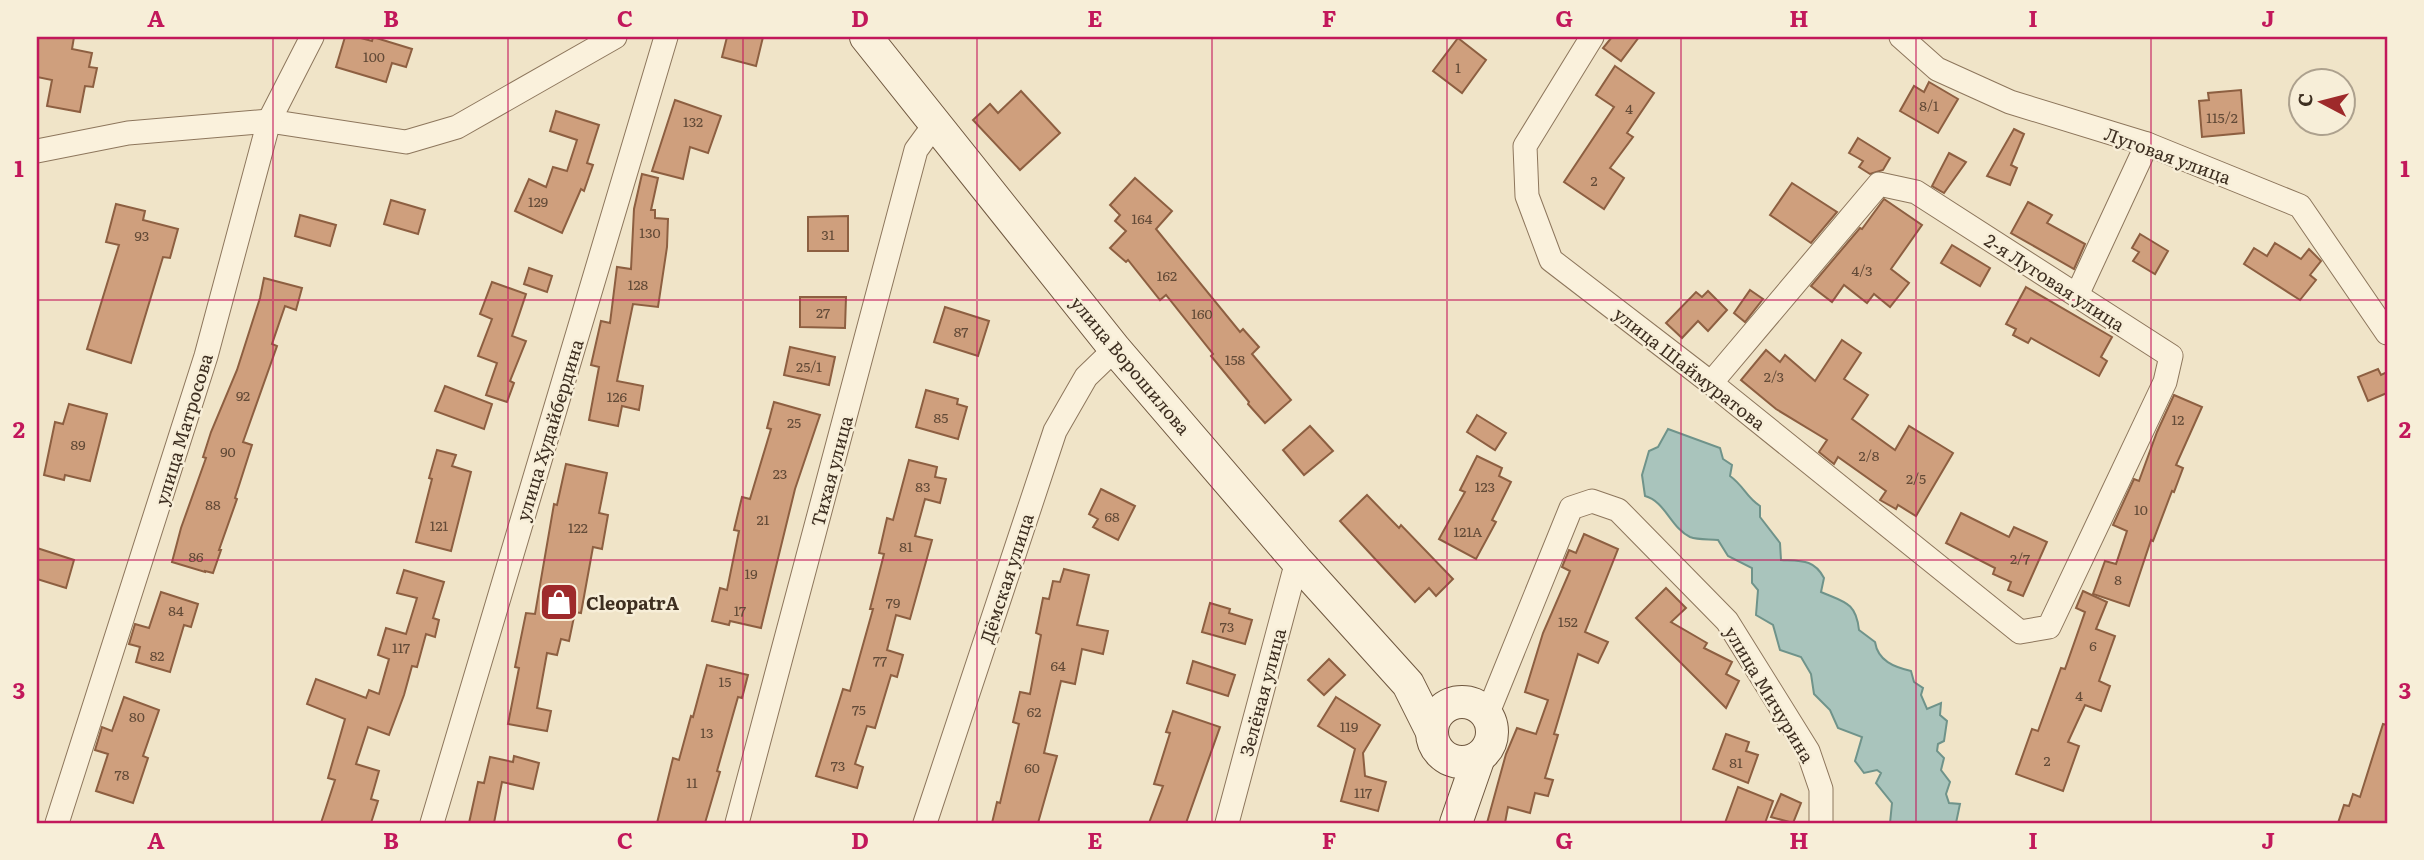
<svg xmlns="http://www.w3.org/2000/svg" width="2424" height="860" viewBox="0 0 2424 860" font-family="Literata,serif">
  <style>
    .water { fill: #a9c4bc; stroke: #6f938a; stroke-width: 2 }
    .building { fill: #cf9f7d; stroke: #8d5f41; stroke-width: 2 }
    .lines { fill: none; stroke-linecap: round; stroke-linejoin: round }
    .street-casing { stroke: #8d765c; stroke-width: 25 }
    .secondary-casing { stroke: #6f573f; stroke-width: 34 }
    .street { stroke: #faf1dc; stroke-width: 23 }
    .secondary { stroke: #faf1dc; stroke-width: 32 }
    .grid { fill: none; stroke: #c2185b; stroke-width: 2; stroke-opacity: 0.55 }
    .labels { text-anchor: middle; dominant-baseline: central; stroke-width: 5; stroke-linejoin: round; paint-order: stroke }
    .number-label { font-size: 14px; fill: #624a37 }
    .street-label { font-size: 18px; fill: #3d2e20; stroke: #f7eed8 }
    .poi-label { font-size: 18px; font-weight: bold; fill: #3d2e20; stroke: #f7eed8; text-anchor: start }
    .neatline { fill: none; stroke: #c2185b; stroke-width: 2.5 }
    .grid-label { font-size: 23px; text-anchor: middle; font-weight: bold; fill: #c2185b }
  </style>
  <rect width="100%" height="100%" fill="#f0e4c8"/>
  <path class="water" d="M1668,429l52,19 3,11 9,6 -2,11c14,10 16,21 30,30v11l20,26 1,17c20,1 33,-1 43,18l-3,14c23,10 35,10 38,38l16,12c3,19 19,25 36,29l3,11 9,6 -2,7 6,14 14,-6 -1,12 7,6 -3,20 -6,3 -1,7 7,7 -3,12 9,12 -4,12 3,9 11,1 -4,19h-66l2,-20 -16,-20 5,-10 -4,-3 -13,3 -9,-12 7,-24 -24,-9 -8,-18 -16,-16 -3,-20 -10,-17 -21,-7 -7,-25 -17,-10 2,-25 -6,-7v-15l-24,-12 -10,-16c-9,-1 -20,0 -28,-3 -19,-9 -25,-36 -45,-41l-3,-21 7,-24 9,-4z"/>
  <g class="building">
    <polygon points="37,37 74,37 72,49 92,53 89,67 97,68 93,87 85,86 80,112 47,106 52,80 37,77"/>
    <polygon points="345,37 357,37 372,41 373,37 412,49 406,67 392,63 386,82 336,67"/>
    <polygon points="727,37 763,37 756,66 722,57"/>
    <polygon points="1612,37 1639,37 1621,61 1603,48"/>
    <polygon points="1458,38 1486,60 1462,93 1433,71"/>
    <polygon points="1615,66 1654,93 1627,133 1633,137 1610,168 1624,178 1604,209 1564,182 1614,107 1596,95"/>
    <polygon points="1929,82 1958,99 1938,133 1900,111 1914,86 1924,92"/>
    <polygon points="2241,90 2244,133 2202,137 2199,101 2209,100 2208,93"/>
    <polygon points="1021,91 1060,133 1020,170 973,120 990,104 998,113"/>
    <polygon points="675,100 721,116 708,153 690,147 683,179 652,171"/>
    <polygon points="556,111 599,125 587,163 593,165 584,191 581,189 562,233 515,211 529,179 546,187 553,167 567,171 577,140 550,131"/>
    <polygon points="2014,129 2024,134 2011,165 2017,168 2010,185 1987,176"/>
    <polygon points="1858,138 1890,158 1883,170 1870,174 1859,167 1863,161 1849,153"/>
    <polygon points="1949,153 1966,162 1944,193 1932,186"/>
    <polygon points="642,174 658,178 651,210 655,210 655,218 668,219 667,247 658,307 633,304 617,381 643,386 639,410 622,406 618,426 589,420 599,367 591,365 601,321 610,323 617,267 631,269 634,209"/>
    <polygon points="1135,178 1172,211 1156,229 1240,332 1243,329 1259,347 1252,354 1291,400 1265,423 1248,404 1249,402 1211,356 1213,354 1166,295 1160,300 1128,260 1126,262 1110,248 1126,231 1115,221 1120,215 1110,205"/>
    <polygon points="1792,183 1837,212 1811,243 1770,215"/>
    <polygon points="1884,199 1922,225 1891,269 1909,283 1890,307 1874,294 1867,303 1844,285 1832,302 1811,286 1860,228 1862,229"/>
    <polygon points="391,200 425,210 418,234 384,224"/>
    <polygon points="2028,202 2052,215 2047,223 2085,244 2074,269 2011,233"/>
    <polygon points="116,204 145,211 143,220 178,229 170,258 163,257 131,363 87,349 119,245 106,242"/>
    <polygon points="300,215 336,225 330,246 295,236"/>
    <polygon points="848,216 848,251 808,251 808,217"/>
    <polygon points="2140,234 2168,251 2155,274 2133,261 2139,252 2132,248"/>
    <polygon points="2275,243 2301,259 2309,249 2321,261 2310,275 2316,280 2300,300 2244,264 2254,248 2267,256"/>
    <polygon points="1952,245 1990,268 1980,286 1941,263"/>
    <polygon points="529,268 552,276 547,292 524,284"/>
    <polygon points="264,278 302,288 296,310 285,306 272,344 277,346 243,442 252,445 235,498 237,499 219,550 221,550 213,573 205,571 205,572 172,562 181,528 206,458 203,457 211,432 237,370 260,298"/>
    <polygon points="492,282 526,294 512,336 526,341 510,381 514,383 507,402 486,395 497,363 478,356 492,319 480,314"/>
    <polygon points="2026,287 2112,337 2101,357 2107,361 2099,376 2031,338 2028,343 2013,335 2016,329 2006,324"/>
    <polygon points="1750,290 1763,299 1745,322 1734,313"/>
    <polygon points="1708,291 1727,310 1708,331 1698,321 1682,338 1666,323 1696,292 1702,297"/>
    <polygon points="800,297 846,297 845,328 800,327"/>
    <polygon points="945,307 989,321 978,356 934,342"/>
    <polygon points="1842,340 1861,353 1844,379 1868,395 1852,419 1895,450 1909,426 1953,453 1916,516 1898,505 1896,509 1880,500 1886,491 1838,457 1834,464 1819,452 1827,440 1776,409 1741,380 1766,350 1780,362 1785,355 1815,381"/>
    <polygon points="790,347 835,357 829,385 784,375"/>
    <polygon points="2378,369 2381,375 2387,372 2387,393 2368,401 2358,377"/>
    <polygon points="445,386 492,404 484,429 435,411"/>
    <polygon points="926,390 958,399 957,404 967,407 958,439 916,427"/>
    <polygon points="2174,395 2202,407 2176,465 2183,468 2174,492 2172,491 2153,541 2151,540 2129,606 2093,594 2105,561 2116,564 2127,531 2113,525 2134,479 2139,481 2157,432"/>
    <polygon points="774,402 820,415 795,489 761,628 730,621 729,625 712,621 720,588 727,590 739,531 734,530 742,497 750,499 771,429 767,428"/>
    <polygon points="69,404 107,414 90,481 65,475 64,480 44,475 55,422 63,424"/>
    <polygon points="1477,415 1506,433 1495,450 1467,432"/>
    <polygon points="1310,426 1333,451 1304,475 1283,450"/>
    <polygon points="437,450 456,455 452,466 471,472 451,551 416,542 432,479 429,478"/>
    <polygon points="1477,456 1502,468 1499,476 1511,482 1492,520 1496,522 1476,559 1439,539 1465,492 1460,490"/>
    <polygon points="909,460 937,467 935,477 946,479 940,503 925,499 915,536 932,540 910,619 896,615 887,650 903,655 897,677 891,675 875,728 867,726 855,764 863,767 857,788 816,776 843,689 850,691 873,609 870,609 884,554 879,553 887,518 893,520"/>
    <polygon points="566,464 607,473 599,513 608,515 602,549 593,547 581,613 575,612 569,641 561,639 557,655 547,653 537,708 551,711 547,731 508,724 519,668 515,667 526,613 535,614 554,504 557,505"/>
    <polygon points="1101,489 1135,506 1118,540 1093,527 1098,519 1089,514"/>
    <polygon points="1367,495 1399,528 1401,525 1453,579 1436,596 1429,588 1415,602 1340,521"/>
    <polygon points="1961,513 2009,537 2014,527 2047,542 2023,596 2008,590 2011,582 1993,574 1995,568 1946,543"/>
    <polygon points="1584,534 1618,549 1585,632 1608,642 1598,663 1578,654 1554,734 1558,735 1545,778 1553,780 1548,796 1535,793 1530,813 1508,807 1505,823 1487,823 1506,754 1517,728 1536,734 1548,700 1525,692 1543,633 1570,571 1562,567 1569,550 1576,553"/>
    <polygon points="37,548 74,560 66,588 37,579"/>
    <polygon points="1064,569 1089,575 1077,625 1108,631 1103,654 1082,649 1075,684 1061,681 1044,753 1057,756 1038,823 992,823 997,802 1000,803 1019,724 1013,722 1020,692 1030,694 1041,635 1036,633 1043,598 1049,599 1053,581 1060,582"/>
    <polygon points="404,570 444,582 433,618 439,620 435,637 426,634 417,667 412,666 404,695 389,735 368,727 356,764 379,771 371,799 378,801 371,823 321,823 335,780 328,778 345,719 307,704 316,679 366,698 369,690 379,694 389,659 378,655 386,628 406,634 417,598 397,593"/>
    <polygon points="1666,588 1686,608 1671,622 1707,643 1704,648 1732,662 1726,674 1739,681 1726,708 1636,618"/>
    <polygon points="2083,591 2107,602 2096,629 2115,636 2099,681 2110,686 2101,711 2085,705 2068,742 2079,746 2063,791 2016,774 2032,729 2038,731 2061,668 2065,669 2085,612 2076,608"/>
    <polygon points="161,592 198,604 191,627 184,625 170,672 136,662 140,647 129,644 135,624 149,628"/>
    <polygon points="1210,603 1230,609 1229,613 1252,620 1245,644 1202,632"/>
    <polygon points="1329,659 1345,675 1324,695 1308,680"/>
    <polygon points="1193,661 1235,675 1228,696 1187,683"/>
    <polygon points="707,665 748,675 742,698 738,697 717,771 720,772 705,823 657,823 673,758 679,760 691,716 693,717"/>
    <polygon points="124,697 159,710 143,756 148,758 133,803 96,791 108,754 95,750 102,727 112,731"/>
    <polygon points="1336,697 1380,725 1363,753 1365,776 1386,782 1378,811 1341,801 1355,749 1318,726"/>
    <polygon points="1173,711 1220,727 1186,823 1149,823 1163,786 1154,784 1170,733 1166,732"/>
    <polygon points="2383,724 2387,725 2387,823 2338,823 2344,805 2349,806 2353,794 2360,797"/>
    <polygon points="1726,734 1749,742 1746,751 1758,755 1748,783 1713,769"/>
    <polygon points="514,756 539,763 533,789 502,782 494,823 469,823 478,782 484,783 490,757 513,762"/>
    <polygon points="1738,787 1773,801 1765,823 1725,823"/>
    <polygon points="1781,794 1801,803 1793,823 1771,817"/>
  </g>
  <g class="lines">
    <g class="street-casing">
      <g id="street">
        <polyline points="1592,37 1525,146 1527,196 1551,260 1711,383 2020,632 2049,627 2165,382 2171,356 1916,192 1879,184 1711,383"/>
        <polyline points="1901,37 1937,69 2010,102 2147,144 2300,206 2387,333"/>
        <polyline points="37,151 128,133 269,121 406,142 457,127 615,37"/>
        <polyline points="2077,295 2147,144"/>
        <polyline points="1487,715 1571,508 1592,501 1618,510 1727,621 1808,751 1821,789 1821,823"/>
        <polyline points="57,823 206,356 269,121 312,37"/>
        <polyline points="432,823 666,37"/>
        <polyline points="737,823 916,150 935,124"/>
        <polyline points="925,823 1055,431 1086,377 1115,349"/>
        <polyline points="1227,823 1297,561"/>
      </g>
    </g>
    <g class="secondary-casing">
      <g id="secondary">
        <polyline points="866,37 1115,349 1297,561 1408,684 1432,732"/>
        <circle cx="1462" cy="732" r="30"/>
        <polyline points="1456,823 1479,757"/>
      </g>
    </g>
    <use href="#street" class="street"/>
    <use href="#secondary" class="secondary"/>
  </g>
  <path class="grid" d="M273,37v786M508,37v786M743,37v786M977,37v786M1212,37v786M1447,37v786M1681,37v786M1916,37v786M2151,37v786M37,300h2350M37,560h2350"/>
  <defs>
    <g id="shop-square" transform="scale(2.0125)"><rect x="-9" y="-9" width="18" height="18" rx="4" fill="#9e2a2b" stroke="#f7eed8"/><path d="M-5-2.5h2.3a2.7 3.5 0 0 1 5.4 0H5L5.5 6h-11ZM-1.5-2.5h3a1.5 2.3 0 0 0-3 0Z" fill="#fff"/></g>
  </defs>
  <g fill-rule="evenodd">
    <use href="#shop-square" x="559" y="602"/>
  </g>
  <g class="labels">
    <g class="number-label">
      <text x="374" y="56">100</text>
      <text x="1458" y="67">1</text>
      <text x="1929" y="105">8/1</text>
      <text x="1629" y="108">4</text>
      <text x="2222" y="117">115/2</text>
      <text x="693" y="121">132</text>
      <text x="1594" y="180">2</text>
      <text x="538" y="201">129</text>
      <text x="1142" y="218">164</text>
      <text x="650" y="232">130</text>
      <text x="828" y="234">31</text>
      <text x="142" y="235">93</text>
      <text x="1862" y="270">4/3</text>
      <text x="1167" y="275">162</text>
      <text x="638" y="284">128</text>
      <text x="823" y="312">27</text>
      <text x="1202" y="313">160</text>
      <text x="961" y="331">87</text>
      <text x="1235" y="359">158</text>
      <text x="809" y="366">25/1</text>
      <text x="1774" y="376">2/3</text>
      <text x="243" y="395">92</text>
      <text x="617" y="396">126</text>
      <text x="941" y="417">85</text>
      <text x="2178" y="419">12</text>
      <text x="794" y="422">25</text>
      <text x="78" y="444">89</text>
      <text x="228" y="451">90</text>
      <text x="1869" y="455">2/8</text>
      <text x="780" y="473">23</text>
      <text x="1916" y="478">2/5</text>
      <text x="923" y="486">83</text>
      <text x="1485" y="486">123</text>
      <text x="213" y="504">88</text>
      <text x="2141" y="509">10</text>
      <text x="1112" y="516">68</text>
      <text x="763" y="519">21</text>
      <text x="439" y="525">121</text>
      <text x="578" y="527">122</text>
      <text x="1468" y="531">121А</text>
      <text x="906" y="546">81</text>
      <text x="196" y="556">86</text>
      <text x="2020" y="558">2/7</text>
      <text x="751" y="573">19</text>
      <text x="2118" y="579">8</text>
      <text x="893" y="602">79</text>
      <text x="176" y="610">84</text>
      <text x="740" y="610">17</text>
      <text x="1568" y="621">152</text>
      <text x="1227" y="626">73</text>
      <text x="2093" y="645">6</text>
      <text x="401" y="647">117</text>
      <text x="157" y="655">82</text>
      <text x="880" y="660">77</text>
      <text x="1058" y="665">64</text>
      <text x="725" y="681">15</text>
      <text x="2079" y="695">4</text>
      <text x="859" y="709">75</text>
      <text x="1034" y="711">62</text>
      <text x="137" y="716">80</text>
      <text x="1349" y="726">119</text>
      <text x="707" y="732">13</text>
      <text x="2047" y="760">2</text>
      <text x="1736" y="762">81</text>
      <text x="838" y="765">73</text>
      <text x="1032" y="767">60</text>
      <text x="122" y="774">78</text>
      <text x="692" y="782">11</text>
      <text x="1363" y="792">117</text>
    </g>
    <g class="street-label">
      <text transform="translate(2168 155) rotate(20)">Луговая улица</text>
      <text transform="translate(2055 282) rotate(33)">2-я Луговая улица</text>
      <text transform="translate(1131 365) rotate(50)">улица Ворошилова</text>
      <text transform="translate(1690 368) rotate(38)">улица Шаймуратова</text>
      <text transform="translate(183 429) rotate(-73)">улица Матросова</text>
      <text transform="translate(549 430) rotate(-73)">улица Худайбердина</text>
      <text transform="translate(831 471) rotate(-75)">Тихая улица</text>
      <text transform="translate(1006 578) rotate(-72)">Дёмская улица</text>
      <text transform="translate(1262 692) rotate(-75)">Зелёная улица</text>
      <text transform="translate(1770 694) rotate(59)">улица Мичурина</text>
    </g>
    <g class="poi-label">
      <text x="586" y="602">CleopatrA</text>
    </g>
  </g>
  <rect width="2424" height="860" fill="none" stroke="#f7eed8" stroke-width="77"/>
  <g transform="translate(2322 102) rotate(277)"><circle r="33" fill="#f7eed8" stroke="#ada18e" stroke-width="2"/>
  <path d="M0-5L12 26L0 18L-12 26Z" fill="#9e2a2b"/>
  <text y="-10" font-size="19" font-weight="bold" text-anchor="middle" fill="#3d2e20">С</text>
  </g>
  <rect x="38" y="38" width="2348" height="784" class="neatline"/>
  <g class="grid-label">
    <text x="156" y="27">A</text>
    <text x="391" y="27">B</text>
    <text x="625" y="27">C</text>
    <text x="860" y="27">D</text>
    <text x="1095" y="27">E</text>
    <text x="1329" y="27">F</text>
    <text x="1564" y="27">G</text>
    <text x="1799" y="27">H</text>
    <text x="2033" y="27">I</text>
    <text x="2268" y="27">J</text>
    <text x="19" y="177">1</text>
    <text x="2405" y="177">1</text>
    <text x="19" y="438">2</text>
    <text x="2405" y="438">2</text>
    <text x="19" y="699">3</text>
    <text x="2405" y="699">3</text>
    <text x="156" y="849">A</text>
    <text x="391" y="849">B</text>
    <text x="625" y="849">C</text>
    <text x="860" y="849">D</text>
    <text x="1095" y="849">E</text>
    <text x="1329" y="849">F</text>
    <text x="1564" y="849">G</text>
    <text x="1799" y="849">H</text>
    <text x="2033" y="849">I</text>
    <text x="2268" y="849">J</text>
  </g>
</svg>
